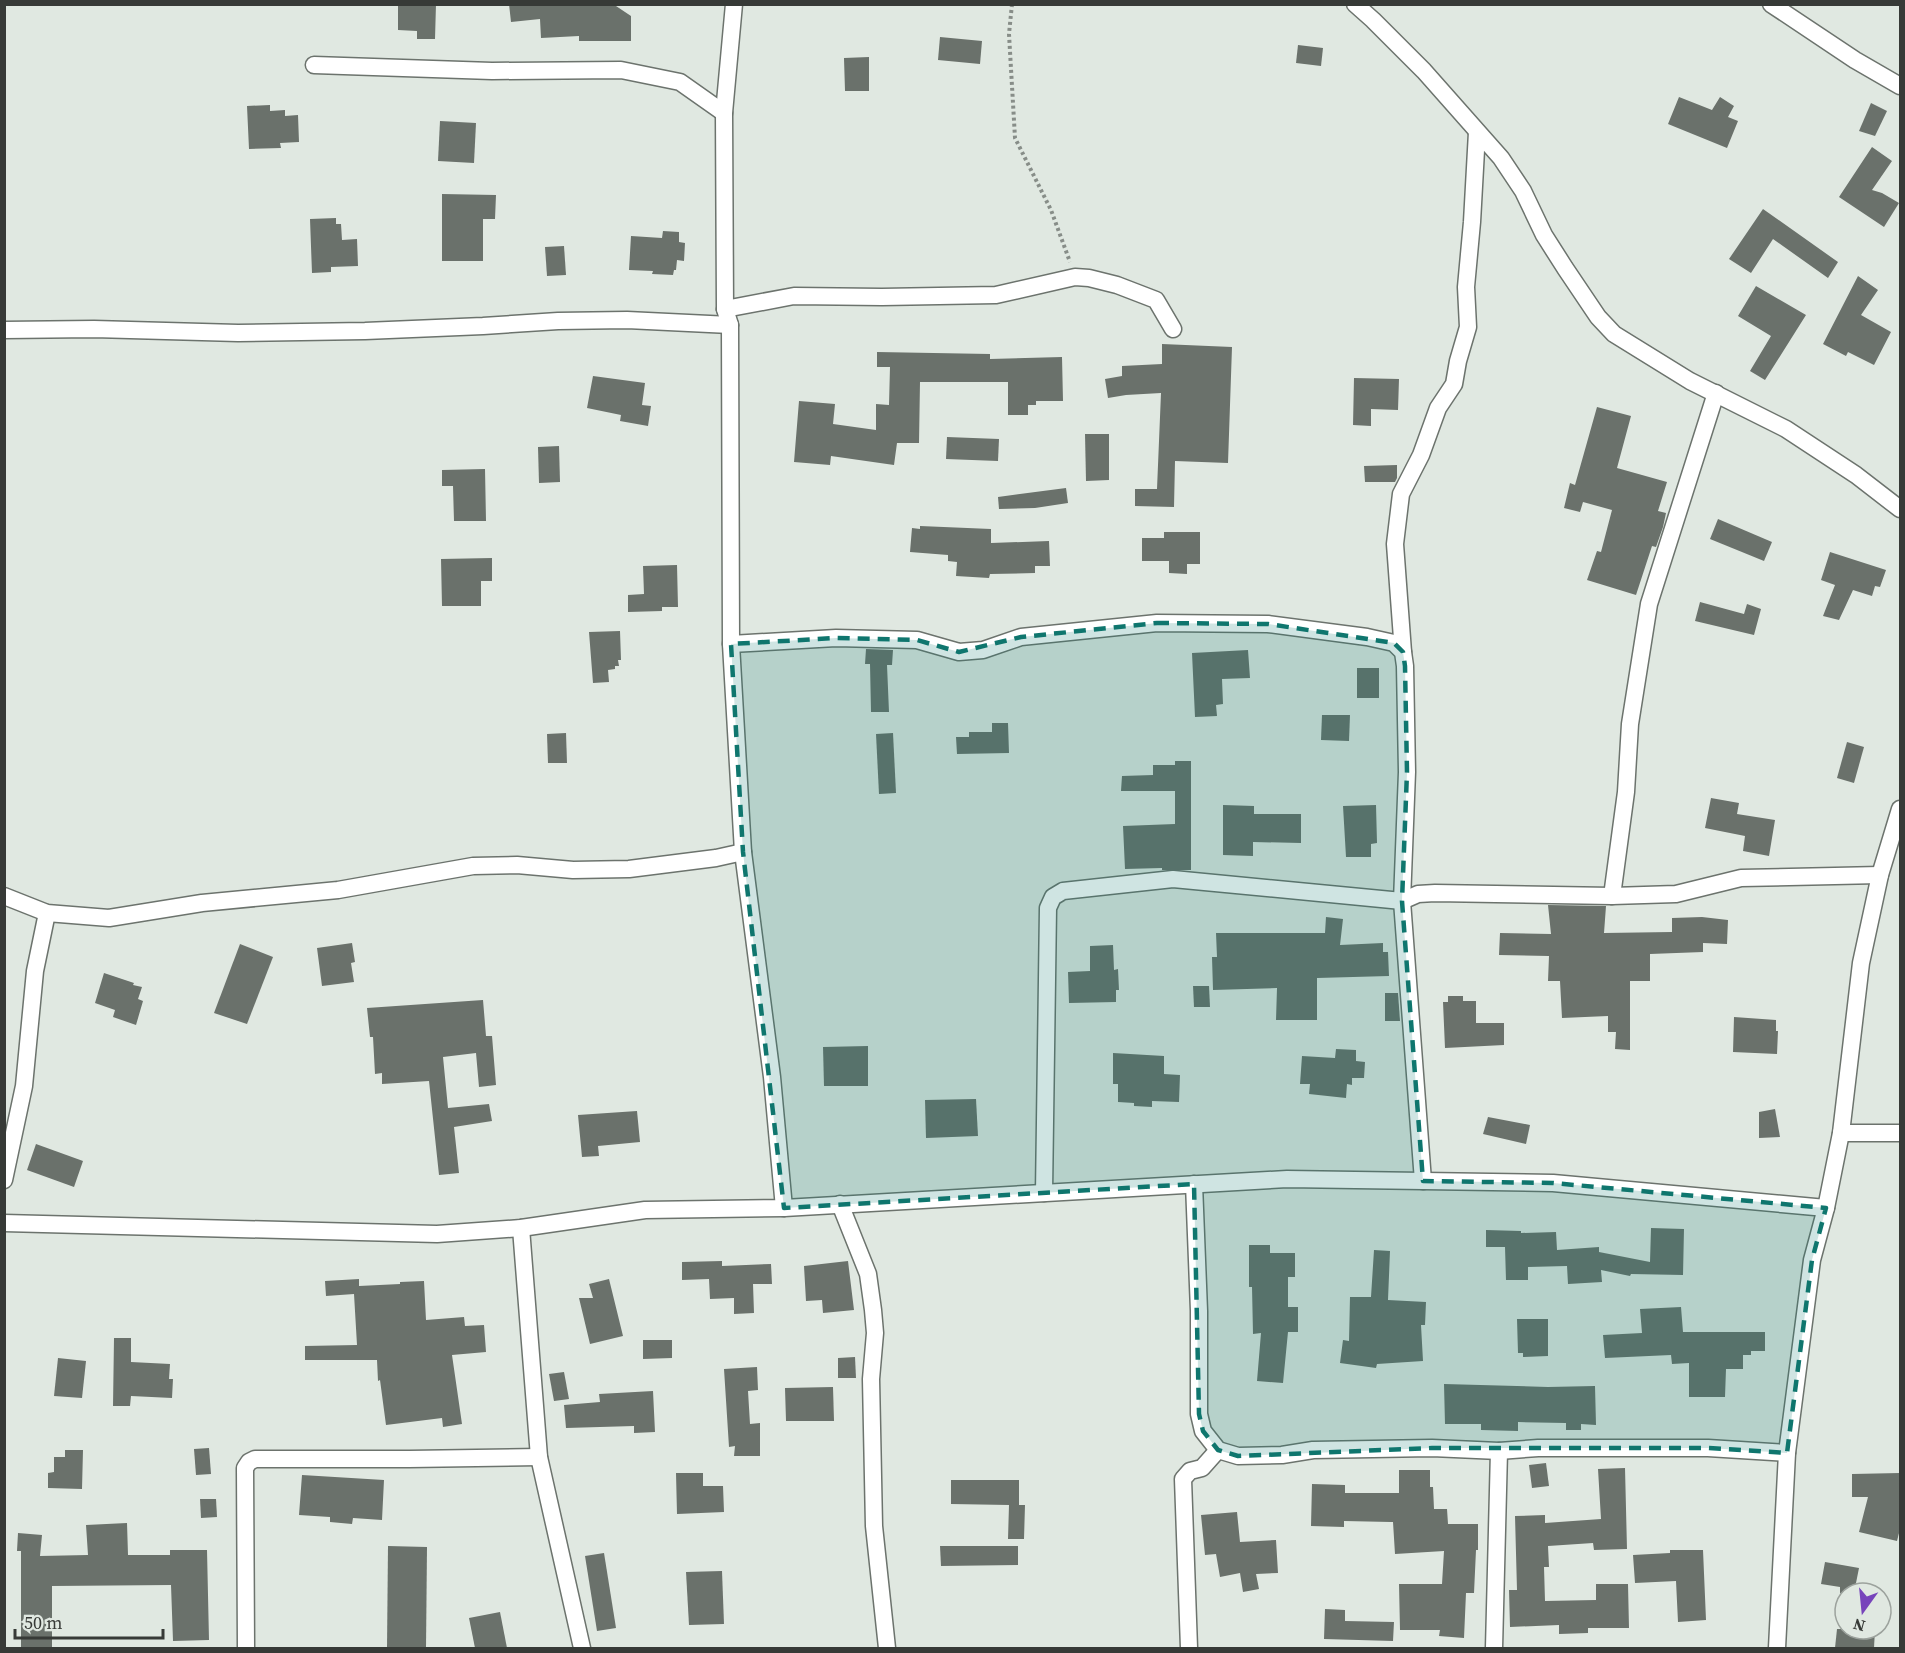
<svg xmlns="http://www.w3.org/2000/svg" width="1905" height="1653" viewBox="0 0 1905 1653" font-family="'Source Serif 4',serif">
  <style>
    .building { fill: #6a716b }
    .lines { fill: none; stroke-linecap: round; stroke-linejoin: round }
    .street-casing { stroke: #6c736d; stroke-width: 19 }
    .path { stroke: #878d88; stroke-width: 4; stroke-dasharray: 3 3; stroke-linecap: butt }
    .street { stroke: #fff; stroke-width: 16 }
    .marked { fill: #0f766e; fill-opacity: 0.2; stroke: #0f766e; stroke-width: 4.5; stroke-dasharray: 12 8; stroke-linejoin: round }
  </style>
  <rect width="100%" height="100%" fill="#e0e8e1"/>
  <g class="building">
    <polygon points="398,4 436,4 435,39 417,39 417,31 398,30"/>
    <polygon points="509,4 616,6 631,16 631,41 579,41 579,36 541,38 540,19 511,22"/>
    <polygon points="940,37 982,41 980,64 938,60"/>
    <polygon points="1298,45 1323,48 1321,66 1296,63"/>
    <polygon points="869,57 869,91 845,91 844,58"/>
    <polygon points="1679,97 1712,110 1720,97 1734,106 1728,117 1738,121 1727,148 1668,124"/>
    <polygon points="1871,103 1887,111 1875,136 1859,131"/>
    <polygon points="270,105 270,111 285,110 285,116 298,115 299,142 280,143 281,148 249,149 247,106"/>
    <polygon points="440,121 476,123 474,163 438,161"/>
    <polygon points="1872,147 1892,161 1872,190 1882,193 1899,203 1884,227 1839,197"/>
    <polygon points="442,194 496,195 495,219 483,219 483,261 442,261"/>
    <polygon points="1763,209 1838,262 1828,278 1773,239 1751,273 1729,259"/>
    <polygon points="336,218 336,224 341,224 342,240 357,239 358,266 331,267 331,272 312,273 310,219"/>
    <polygon points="663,231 679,232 679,242 685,243 684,261 677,260 676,270 674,270 673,275 652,274 653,271 629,270 631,236 662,238"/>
    <polygon points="564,246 566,275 547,276 545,247"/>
    <polygon points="1858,276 1878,290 1861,315 1891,332 1874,365 1848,352 1846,356 1823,344"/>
    <polygon points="1756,286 1806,315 1765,380 1750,371 1771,336 1738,316"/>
    <polygon points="1162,344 1232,347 1228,463 1175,461 1174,507 1135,506 1135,489 1157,489 1161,393 1126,395 1108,398 1105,379 1122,376 1122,366 1162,364"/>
    <polygon points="877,352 990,354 990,359 1062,357 1063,401 1036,401 1036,405 1028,405 1028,415 1008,415 1008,382 920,382 919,443 897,443 894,465 831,456 830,465 794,462 799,401 835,404 833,424 876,430 876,404 889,405 890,367 877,367"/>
    <polygon points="593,376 645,383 642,405 651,406 648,426 620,421 621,415 587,408"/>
    <polygon points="1354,378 1399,379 1398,410 1371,409 1371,426 1353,425"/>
    <polygon points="1597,407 1631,416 1617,468 1667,482 1658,511 1666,513 1663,527 1656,547 1652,546 1636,595 1587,580 1597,551 1601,552 1612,510 1583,502 1580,512 1564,508 1570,483 1575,485"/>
    <polygon points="1085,434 1109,434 1109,480 1086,481"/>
    <polygon points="947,437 999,439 998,461 946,459"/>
    <polygon points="559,446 560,482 539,483 538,447"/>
    <polygon points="1397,465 1397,478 1395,482 1365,482 1364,466"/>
    <polygon points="485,469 486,521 454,521 453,486 442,486 442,470"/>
    <polygon points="1066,488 1068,503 1035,508 999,509 998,497"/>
    <polygon points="1718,519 1772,542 1764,561 1710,539"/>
    <polygon points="920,526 991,529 991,543 1049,541 1050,566 1035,566 1035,573 990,574 989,578 956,576 957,562 948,561 948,555 910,552 912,528 920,529"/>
    <polygon points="1164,532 1200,532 1200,564 1187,564 1187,574 1169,573 1169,561 1142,561 1142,538 1164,538"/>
    <polygon points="1830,552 1886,570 1880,587 1875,586 1872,596 1853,590 1839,620 1823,616 1835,585 1821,580"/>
    <polygon points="492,558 492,581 481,581 481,606 442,606 441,559"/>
    <polygon points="677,565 678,607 662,607 662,611 628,612 628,595 644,594 643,566"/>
    <polygon points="1700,602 1744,614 1747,604 1761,609 1754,635 1695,621"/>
    <polygon points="620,631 621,660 618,660 619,666 615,666 615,669 608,670 609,682 593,683 589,632"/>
    <polygon points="866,649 893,650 892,665 887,665 889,712 871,712 870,664 865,664"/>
    <polygon points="1248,650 1250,678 1222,679 1223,704 1216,705 1217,716 1195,717 1192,653"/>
    <rect x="1357" y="668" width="22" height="30"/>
    <polygon points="1322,715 1350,715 1349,741 1321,740"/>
    <polygon points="992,723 1008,723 1009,753 957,754 956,737 969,737 969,732 992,732"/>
    <polygon points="566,733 567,763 548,763 547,734"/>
    <polygon points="893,733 896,793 879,794 876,734"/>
    <polygon points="1847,742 1864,747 1854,783 1837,778"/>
    <polygon points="1175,761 1191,761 1191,870 1162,870 1162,868 1125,869 1123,826 1175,824 1175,791 1121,791 1122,776 1153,775 1153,765 1175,765"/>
    <polygon points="1711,798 1739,803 1737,814 1775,820 1769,856 1743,851 1745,836 1705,828"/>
    <polygon points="1223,805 1254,806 1254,814 1301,814 1301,843 1253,842 1253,856 1223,855"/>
    <polygon points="1376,805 1377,843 1371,844 1371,857 1346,857 1343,806"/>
    <polygon points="1548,905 1606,906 1604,933 1672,932 1672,918 1702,917 1728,920 1727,944 1703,943 1703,952 1650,954 1650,981 1630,981 1630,1050 1615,1049 1616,1032 1608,1032 1608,1016 1562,1018 1560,981 1548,981 1549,956 1499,955 1500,933 1551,934"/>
    <polygon points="1326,917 1343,919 1340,945 1383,943 1383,952 1388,952 1389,976 1317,978 1317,1020 1276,1020 1277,988 1213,990 1212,957 1217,957 1216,933 1325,933"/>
    <polygon points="352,943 355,962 351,963 354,982 322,986 317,948"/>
    <polygon points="240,944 273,957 247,1024 214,1013"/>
    <polygon points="1113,945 1114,970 1118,969 1119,990 1116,990 1116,1002 1069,1003 1068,972 1090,971 1090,946"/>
    <polygon points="104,973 134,983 133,985 142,987 138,999 143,1001 136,1025 113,1017 115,1010 95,1003"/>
    <polygon points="1193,986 1209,986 1210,1007 1194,1007"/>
    <polygon points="1385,993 1398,993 1400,1021 1385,1021"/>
    <polygon points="1448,996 1463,996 1463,1001 1476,1001 1476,1023 1504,1023 1504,1045 1445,1048 1443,1002 1448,1002"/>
    <polygon points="483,1000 486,1036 492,1036 496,1085 479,1087 476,1053 443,1057 448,1108 489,1104 492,1121 454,1127 459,1173 439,1175 429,1081 382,1084 382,1073 375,1074 373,1037 370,1037 367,1008"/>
    <polygon points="1734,1017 1776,1020 1776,1031 1778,1031 1777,1054 1733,1052"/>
    <polygon points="868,1046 868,1086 824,1086 823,1047"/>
    <polygon points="1336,1049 1356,1050 1356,1061 1365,1062 1364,1078 1352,1078 1352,1085 1347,1084 1346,1098 1309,1094 1310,1084 1300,1084 1302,1056 1335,1058"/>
    <polygon points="1113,1053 1164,1056 1164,1074 1180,1075 1179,1102 1152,1101 1152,1107 1134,1106 1134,1103 1118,1102 1118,1084 1113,1084"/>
    <polygon points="976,1099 978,1136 926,1138 925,1100"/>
    <polygon points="1775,1109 1780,1137 1759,1138 1759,1112"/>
    <polygon points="637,1111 640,1142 598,1146 599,1156 582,1157 578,1115"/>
    <polygon points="1488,1117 1530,1125 1526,1144 1483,1134"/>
    <polygon points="36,1144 83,1161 74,1187 27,1170"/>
    <polygon points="1651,1228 1684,1229 1683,1275 1631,1274 1630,1276 1601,1270 1602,1282 1568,1284 1567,1266 1528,1267 1528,1280 1506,1280 1505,1247 1486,1247 1486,1230 1521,1231 1521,1233 1556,1232 1557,1250 1599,1247 1599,1252 1650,1262"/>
    <polygon points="1249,1245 1270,1245 1270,1253 1295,1253 1295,1277 1288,1277 1288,1307 1298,1307 1298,1332 1288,1332 1283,1383 1257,1381 1261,1333 1253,1334 1252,1287 1249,1287"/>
    <polygon points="1374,1250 1390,1251 1388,1300 1426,1302 1425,1325 1421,1325 1423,1361 1377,1364 1376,1368 1340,1363 1343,1340 1349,1341 1350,1297 1371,1297"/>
    <polygon points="722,1261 722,1266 771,1264 772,1284 753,1284 754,1313 734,1314 734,1298 710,1299 709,1279 682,1280 682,1262"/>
    <polygon points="848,1261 854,1310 823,1313 822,1300 806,1301 804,1266"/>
    <polygon points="359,1279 359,1286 400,1284 400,1282 424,1281 426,1320 464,1317 465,1326 484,1325 486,1352 452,1355 462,1424 443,1427 442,1418 386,1425 380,1380 378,1381 377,1360 305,1360 305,1346 357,1345 354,1294 326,1296 325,1281"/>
    <polygon points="609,1279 623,1336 590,1344 579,1298 593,1298 589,1284"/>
    <polygon points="1681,1307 1683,1332 1765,1332 1765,1351 1751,1351 1751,1355 1743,1355 1743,1369 1726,1369 1725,1397 1689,1397 1689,1363 1672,1364 1671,1355 1605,1358 1603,1335 1642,1333 1640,1309"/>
    <polygon points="1517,1319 1548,1319 1548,1356 1523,1357 1523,1353 1518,1353"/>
    <polygon points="114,1338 131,1338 131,1362 170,1364 169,1379 173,1379 172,1398 131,1396 130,1406 113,1406"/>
    <polygon points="643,1340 672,1340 672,1358 643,1359"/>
    <polygon points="855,1357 856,1378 838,1378 838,1358"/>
    <polygon points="58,1358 86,1361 82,1398 54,1396"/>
    <polygon points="757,1367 758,1390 748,1391 750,1424 760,1423 760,1456 734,1456 735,1446 729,1447 724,1369"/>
    <polygon points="564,1372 569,1399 554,1401 549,1374"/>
    <polygon points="1444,1384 1548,1387 1595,1386 1596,1425 1581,1424 1581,1430 1566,1430 1566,1423 1518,1422 1518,1431 1481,1430 1481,1424 1445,1424"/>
    <polygon points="833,1387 834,1421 786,1421 785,1388"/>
    <polygon points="653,1391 655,1432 634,1433 634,1426 566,1428 564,1405 600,1402 599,1394"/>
    <polygon points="209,1448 211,1474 196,1475 194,1449"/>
    <polygon points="65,1450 83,1450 82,1489 48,1488 48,1473 54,1472 54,1457 65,1457"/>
    <polygon points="1546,1463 1549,1486 1532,1488 1529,1465"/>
    <polygon points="1625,1468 1627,1549 1594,1550 1593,1543 1548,1546 1549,1567 1544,1567 1545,1601 1596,1600 1596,1584 1628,1584 1629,1628 1588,1628 1588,1633 1559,1634 1559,1625 1510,1627 1509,1590 1517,1590 1515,1516 1545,1515 1545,1523 1601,1519 1598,1469"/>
    <polygon points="1399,1470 1430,1470 1430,1487 1433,1487 1434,1509 1447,1509 1448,1524 1478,1524 1478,1550 1476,1550 1474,1593 1466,1593 1464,1638 1439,1636 1440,1630 1400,1630 1399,1584 1442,1584 1444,1551 1395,1554 1393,1522 1391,1522 1344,1521 1344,1527 1311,1526 1312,1484 1345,1485 1345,1493 1399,1493"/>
    <polygon points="676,1473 703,1473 703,1486 723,1486 724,1512 677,1514"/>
    <polygon points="1900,1473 1900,1529 1897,1541 1859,1532 1868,1497 1852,1497 1852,1474"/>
    <polygon points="302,1475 384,1480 382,1520 353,1518 352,1524 330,1522 330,1517 299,1515"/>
    <polygon points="951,1480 1019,1480 1019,1505 1025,1505 1024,1539 1008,1539 1009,1505 951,1504"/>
    <polygon points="200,1499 216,1499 217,1517 201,1518"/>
    <polygon points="1237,1512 1240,1542 1276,1540 1278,1573 1256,1574 1259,1589 1243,1592 1240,1573 1220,1577 1216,1554 1205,1555 1201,1515"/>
    <polygon points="127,1523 128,1555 170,1555 170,1550 207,1550 209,1640 173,1641 171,1585 52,1586 52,1648 21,1648 21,1551 17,1551 18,1533 42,1535 40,1556 88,1555 86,1525"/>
    <polygon points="388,1546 427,1547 426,1648 387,1648"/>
    <polygon points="940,1546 1018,1546 1018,1565 941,1566"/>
    <polygon points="1670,1550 1703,1550 1706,1620 1678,1622 1676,1581 1635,1583 1633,1555 1670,1553"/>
    <polygon points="604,1553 616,1628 597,1631 585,1556"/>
    <polygon points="1825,1562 1859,1568 1854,1593 1840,1593 1840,1587 1821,1584"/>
    <polygon points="722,1571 724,1624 689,1625 686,1572"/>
    <polygon points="1325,1609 1345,1610 1345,1621 1394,1622 1393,1641 1324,1639"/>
    <polygon points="500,1612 507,1648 475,1648 469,1618"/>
    <polygon points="1837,1629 1875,1629 1874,1648 1835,1648"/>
  </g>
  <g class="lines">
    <g class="street-casing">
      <g id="street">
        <polyline points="734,4 724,113 725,309 730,325 731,644 743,852 772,1077 784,1208"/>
        <polyline points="1355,4 1373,20 1424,71 1501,158 1523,191 1544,235 1565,268 1598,317 1614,334 1690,381 1786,429 1856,475 1900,509"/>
        <polyline points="1771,4 1855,60 1900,86"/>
        <polyline points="314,65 492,71 621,70 680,82 724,113"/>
        <polyline points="725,309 794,296 882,297 996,295 1075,277 1089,278 1117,285 1156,300 1173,329"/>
        <polyline points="4,330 94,329 238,333 365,331 483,326 558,321 627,320 730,325"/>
        <polyline points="731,644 836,638 917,640 959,652 983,650 1021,637 1157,623 1268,624 1367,637 1394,643 1403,652 1405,666 1407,772 1402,901 1423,1181"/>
        <polyline points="1403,652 1395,544 1401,494 1421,455 1438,408 1454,384 1458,361 1468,327 1466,287 1472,222 1477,132"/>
        <polyline points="4,896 47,913 109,918 202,903 338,890 473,866 517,865 573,870 629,869 716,858 743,852"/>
        <polyline points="1612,896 1626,792 1630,724 1649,604 1716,393"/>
        <polyline points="1841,1133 1900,1133"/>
        <polyline points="4,1180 24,1086 35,971 47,913"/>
        <polyline points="1194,1184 1199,1311 1199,1414 1203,1431 1218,1450 1238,1456 1282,1455 1313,1450 1432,1448 1499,1451 1538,1448 1708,1448 1787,1453"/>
        <polyline points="1044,1193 1048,908 1053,897 1063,891 1173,879 1402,901 1418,894 1435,893 1612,896 1676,894 1741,878 1880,875"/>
        <polyline points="840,1204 868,1274 873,1310 875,1333 871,1379 874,1526 887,1648"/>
        <polyline points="4,1223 437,1234 521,1228 645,1210 784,1208 1287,1179 1553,1183 1826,1208"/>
        <polyline points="521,1228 539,1457 582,1648"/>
        <polyline points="246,1648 245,1468 249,1462 255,1459 409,1459 539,1457"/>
        <polyline points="1189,1648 1183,1479 1190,1471 1202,1468 1218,1450"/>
        <polyline points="1494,1648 1499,1451"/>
        <polyline points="1777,1648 1787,1453 1812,1260 1826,1208 1841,1133 1861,963 1880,875 1900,809"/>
      </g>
    </g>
    <polyline class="path" points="1012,4 1009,34 1015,138 1051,210 1070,262"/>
    <use href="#street" class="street"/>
  </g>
  <path class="marked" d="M1157,623l111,1 126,19 9,9 2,14 2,106 -5,129 21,280 130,2 273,25 -14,52 -25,193 -79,-5h-276l-194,8 -20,-6 -15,-19 -4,-17 -5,-230 -410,24 -41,-356 -12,-208 105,-6 81,2 42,12 62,-15z"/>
  <rect width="1905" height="1653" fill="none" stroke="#373a37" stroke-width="12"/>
  <g transform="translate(1863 1611) rotate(195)"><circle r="28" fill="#e0e8e1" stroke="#9ca29d" stroke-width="1.5"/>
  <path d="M0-4.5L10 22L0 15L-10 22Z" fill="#7744bb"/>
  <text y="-9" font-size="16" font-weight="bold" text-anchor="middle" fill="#373a37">N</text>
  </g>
  <path d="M15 1629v9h148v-9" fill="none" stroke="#373a37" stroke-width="3"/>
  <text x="24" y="1629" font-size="18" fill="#373a37" stroke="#e0e8e1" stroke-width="4.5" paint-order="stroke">50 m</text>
</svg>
